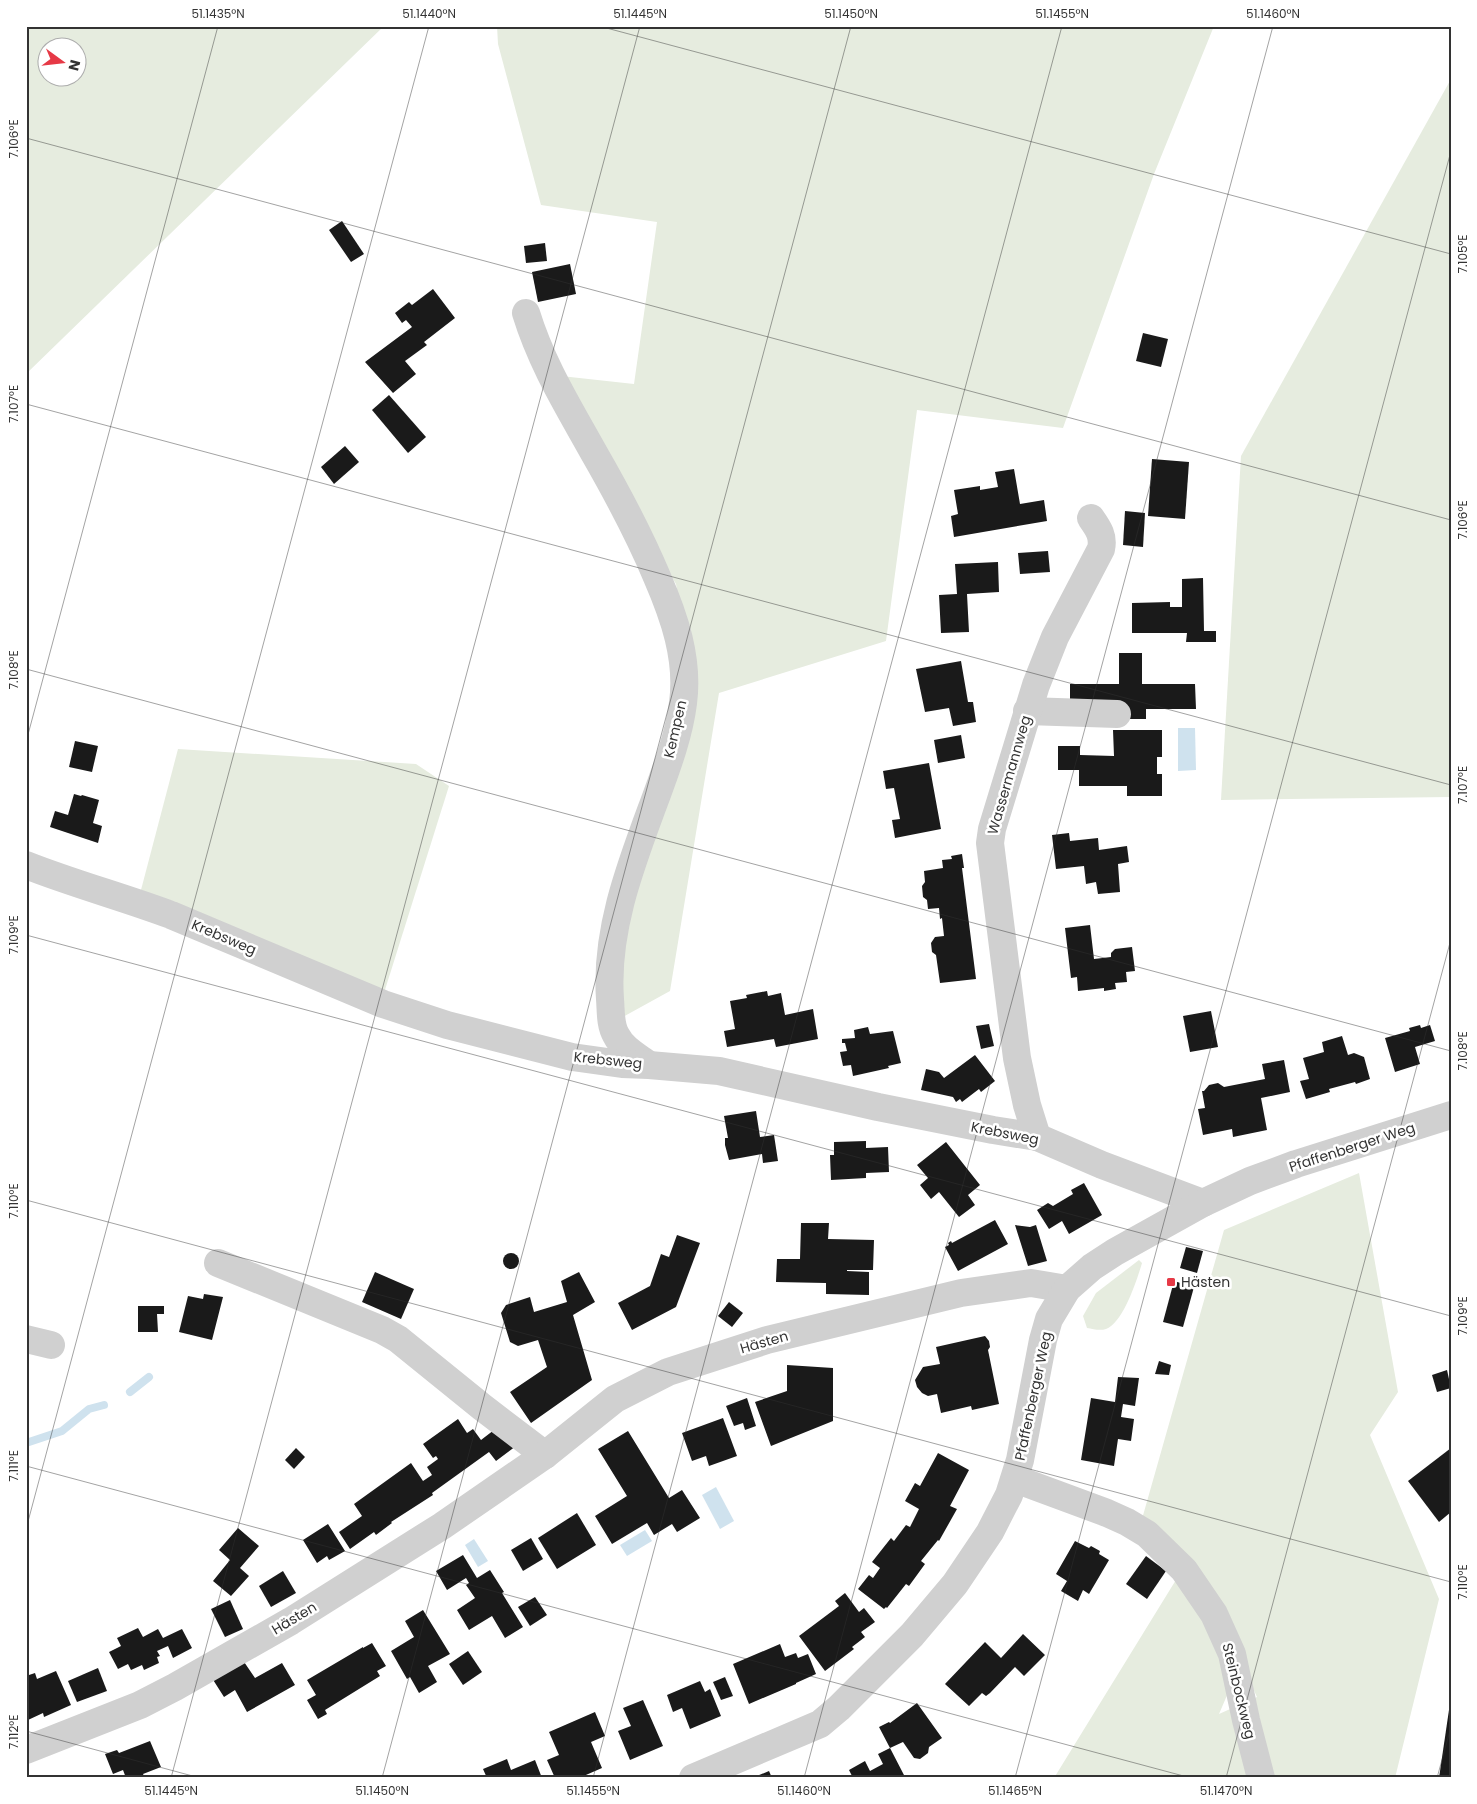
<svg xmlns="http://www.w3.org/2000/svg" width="1477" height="1804" viewBox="0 0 1477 1804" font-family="Poppins,sans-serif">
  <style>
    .green { fill: #e6ecdf; fill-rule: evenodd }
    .water { fill: #cfe2ee }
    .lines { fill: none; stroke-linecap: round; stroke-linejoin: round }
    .stream { stroke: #cfe2ee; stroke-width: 8 }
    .building { fill: #1a1a1a }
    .minor { stroke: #d0d0d0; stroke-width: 28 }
    .ticks { fill: none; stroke: #333; stroke-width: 1; stroke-opacity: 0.45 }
    .poi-dot { fill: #e63946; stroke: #fff; stroke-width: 2 }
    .labels { text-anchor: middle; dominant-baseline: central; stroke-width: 5; stroke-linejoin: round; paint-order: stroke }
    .street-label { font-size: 14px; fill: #333; stroke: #fff }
    .poi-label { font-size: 14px; fill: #333; stroke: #fff; text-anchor: start }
    .neatline { fill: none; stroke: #333; stroke-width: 2 }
    .ticks-label { font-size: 12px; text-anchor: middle; fill: #333 }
  </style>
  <rect width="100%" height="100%" fill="#fff"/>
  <g class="green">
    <path d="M26,26h358l-358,348zM48,48h30v30h-30z"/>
    <polygon points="497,26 1214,26 1154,174 1063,428 917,410 886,641 719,693 670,991 621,1018 624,915 692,675 676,584 636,519 561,376 634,384 657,222 541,205 498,44"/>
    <polygon points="1451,79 1451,797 1221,800 1241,456"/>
    <polygon points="178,749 416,764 449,786 384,993 141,890"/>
    <polygon points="1359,1173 1398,1392 1370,1435 1439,1599 1395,1778 1054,1778 1179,1575 1213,1631 1231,1686 1219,1714 1257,1697 1199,1573 1142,1519 1224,1230"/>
    <path d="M1139,1260l3,3c-5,17 -19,60 -36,66 -6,2 -13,0 -19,-1l-4,-12 13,-23z"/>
  </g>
  <g class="water">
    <polygon points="1178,728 1195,728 1196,770 1178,771"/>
    <polygon points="716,1487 734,1521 720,1529 702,1495"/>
    <polygon points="645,1530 652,1541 627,1556 620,1545"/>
    <polygon points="474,1539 488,1561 478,1567 465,1545"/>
  </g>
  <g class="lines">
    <g class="stream">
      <polyline points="130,1392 149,1377"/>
      <polyline points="26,1443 62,1431 89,1409 104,1405"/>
    </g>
  </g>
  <g class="building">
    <polygon points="342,221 364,254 351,262 329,230"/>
    <polygon points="545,243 547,261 526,263 524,246"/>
    <polygon points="570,264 576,294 538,302 532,272"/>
    <polygon points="433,289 455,318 424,342 427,345 405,361 416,374 393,393 365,362 412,327 406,320 402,323 395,313 409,302 412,305"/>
    <polygon points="1143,333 1168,339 1161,367 1136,361"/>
    <polygon points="389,395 426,437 408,453 372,410"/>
    <polygon points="345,446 359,462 334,484 321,467"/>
    <polygon points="1152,459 1189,462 1185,519 1148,516"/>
    <polygon points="1014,469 1020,504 1044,500 1047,521 954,537 951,516 958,514 954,490 980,486 980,490 998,487 995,472"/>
    <polygon points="1125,511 1145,513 1143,547 1123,545"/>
    <polygon points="1048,551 1050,572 1020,574 1018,553"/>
    <polygon points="998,562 999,592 967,594 969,632 941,633 939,595 957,594 955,564"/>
    <polygon points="1203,578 1204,631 1216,631 1216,642 1186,642 1187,633 1132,633 1132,603 1170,602 1170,607 1182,607 1182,579"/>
    <polygon points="1119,653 1142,653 1142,684 1195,684 1196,709 1146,709 1146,719 1116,719 1070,710 1070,684 1119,684"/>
    <polygon points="961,661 968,702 973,702 976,722 953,726 949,708 925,712 916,669"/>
    <polygon points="1113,730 1162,730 1162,757 1157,757 1157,774 1162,774 1162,796 1127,796 1127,786 1079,786 1079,770 1058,770 1058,746 1080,746 1080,755 1114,756"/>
    <polygon points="961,735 965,758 938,763 934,740"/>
    <polygon points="75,741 98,746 92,772 69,767"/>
    <polygon points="929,763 941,829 895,838 892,820 900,819 894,788 886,789 883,771"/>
    <polygon points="74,794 81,796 82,795 99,800 93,823 102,826 98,843 50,827 55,811 68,815"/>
    <polygon points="1069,833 1070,841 1098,838 1099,850 1127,846 1129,862 1118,864 1120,892 1098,894 1096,882 1086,884 1084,866 1056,869 1052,835"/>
    <polygon points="962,854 964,868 962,868 976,979 940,983 936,955 932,952 931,943 935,937 944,936 942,918 940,919 939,908 928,909 927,900 923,897 922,886 925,882 924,871 943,868 942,860 952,859 951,856"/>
    <polygon points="1090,925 1094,959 1111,957 1111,953 1115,949 1132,947 1135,971 1126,972 1127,982 1115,983 1116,989 1104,991 1104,988 1078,991 1077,977 1071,978 1065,928"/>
    <polygon points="767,991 768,996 781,993 785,1015 813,1009 818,1039 776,1047 774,1039 727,1047 724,1031 735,1029 730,1001 747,998 746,995"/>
    <polygon points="1211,1011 1218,1047 1190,1052 1183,1016"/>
    <polygon points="989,1024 994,1046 981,1049 976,1026"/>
    <polygon points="1420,1025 1421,1028 1430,1025 1435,1041 1415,1047 1420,1064 1395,1072 1385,1038 1410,1031 1409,1028"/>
    <polygon points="868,1027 870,1034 893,1031 901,1063 888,1066 889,1068 853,1076 851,1065 843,1066 840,1052 847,1051 845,1043 842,1043 842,1039 855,1038 854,1030"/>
    <polygon points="1342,1036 1348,1055 1354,1053 1364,1057 1370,1079 1356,1084 1355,1082 1329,1089 1330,1092 1306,1099 1300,1081 1309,1079 1303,1058 1324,1052 1322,1042"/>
    <polygon points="975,1055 995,1081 981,1092 979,1089 962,1102 960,1099 956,1102 953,1097 921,1090 926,1069 939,1072 944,1078"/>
    <polygon points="1284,1060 1290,1092 1261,1098 1267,1130 1233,1137 1232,1129 1203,1135 1198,1109 1205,1108 1202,1091 1204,1091 1209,1085 1218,1083 1224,1087 1265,1079 1262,1064"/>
    <polygon points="756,1111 760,1137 774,1135 778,1161 763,1163 762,1154 729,1160 725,1145 725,1138 728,1138 724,1116"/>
    <polygon points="866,1141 866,1148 888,1147 889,1172 866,1173 866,1178 831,1180 830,1155 834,1155 834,1142"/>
    <polygon points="946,1142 980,1185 968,1195 975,1205 959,1217 939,1192 931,1199 920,1185 928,1178 917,1165"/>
    <polygon points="1084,1183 1102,1215 1069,1234 1062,1221 1049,1229 1037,1210 1048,1203 1053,1206 1073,1194 1071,1190"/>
    <polygon points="995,1220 1008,1244 958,1271 945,1247 949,1245 948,1243 951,1241 952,1243"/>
    <polygon points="801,1223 829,1223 828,1239 874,1240 873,1270 847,1270 847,1271 869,1272 869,1295 826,1294 826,1283 776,1282 777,1259 800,1259"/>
    <polygon points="1015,1225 1030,1227 1036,1225 1047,1261 1028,1266"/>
    <polygon points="677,1235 700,1243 676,1307 632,1330 618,1303 650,1286 661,1254 669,1257"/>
    <polygon points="1186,1247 1203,1251 1197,1273 1180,1268"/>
    <circle cx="511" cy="1261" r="8"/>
    <polygon points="375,1272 414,1289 401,1319 362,1302"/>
    <polygon points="579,1272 595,1302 573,1315 592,1380 531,1423 510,1392 547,1367 538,1340 518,1346 510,1342 501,1313 506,1305 530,1297 534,1312 567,1302 561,1281"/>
    <polygon points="1174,1281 1194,1287 1183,1327 1163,1322"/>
    <polygon points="204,1294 223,1297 212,1340 179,1332 188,1296 203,1299"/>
    <polygon points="729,1302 743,1313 732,1327 718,1316"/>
    <polygon points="138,1306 164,1306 164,1314 157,1314 158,1332 138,1332"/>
    <polygon points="985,1336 989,1341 990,1347 988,1350 999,1404 972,1410 971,1406 941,1413 937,1394 928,1396 922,1393 917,1387 915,1380 923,1367 940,1364 936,1347"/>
    <polygon points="1159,1361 1171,1365 1169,1375 1155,1374"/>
    <polygon points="787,1365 833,1368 833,1421 771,1446 755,1402 787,1391"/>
    <polygon points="1447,1370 1451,1388 1437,1392 1432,1375"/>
    <polygon points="1118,1377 1139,1378 1135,1406 1123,1404 1121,1417 1134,1419 1131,1441 1118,1439 1114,1466 1081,1460 1091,1398 1115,1402"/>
    <polygon points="747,1398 756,1426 745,1430 743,1423 734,1426 726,1406"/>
    <polygon points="723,1418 737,1456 709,1466 706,1456 692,1461 682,1433"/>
    <polygon points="458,1419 467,1433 473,1429 481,1440 494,1430 516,1446 496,1461 489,1452 432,1493 433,1495 391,1522 392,1523 376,1535 374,1532 350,1549 339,1532 362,1516 354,1504 411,1463 423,1481 432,1475 427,1467 438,1459 436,1456 433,1458 423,1444"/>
    <polygon points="628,1431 669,1498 682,1490 700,1518 677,1532 672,1524 654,1535 647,1523 612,1544 595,1516 627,1496 598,1449"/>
    <polygon points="296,1448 305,1457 294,1469 285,1460"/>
    <polygon points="1451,1448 1451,1512 1439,1522 1408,1481"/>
    <polygon points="938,1453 969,1470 950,1506 957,1509 939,1541 938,1540 921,1561 925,1564 909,1586 906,1584 887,1608 886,1607 884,1609 858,1589 869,1575 873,1578 880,1568 872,1562 891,1538 894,1541 906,1525 910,1527 919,1509 905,1501 915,1483 920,1486"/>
    <polygon points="577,1513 596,1545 557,1569 538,1538"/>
    <polygon points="328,1524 345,1551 329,1560 327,1556 317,1563 303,1540"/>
    <polygon points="238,1528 259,1546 240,1568 249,1576 231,1596 213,1581 230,1560 219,1550"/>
    <polygon points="531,1538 543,1559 523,1571 511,1550"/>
    <polygon points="1075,1541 1089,1548 1091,1546 1100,1551 1099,1554 1109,1560 1089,1594 1083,1590 1078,1601 1061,1591 1067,1581 1056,1574"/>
    <polygon points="463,1555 477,1578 490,1570 504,1592 502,1593 523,1627 505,1638 492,1616 469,1630 457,1610 475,1598 466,1585 469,1583 466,1578 447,1590 436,1571"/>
    <polygon points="1146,1556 1166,1571 1147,1599 1126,1584"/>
    <polygon points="283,1571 296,1593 271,1607 259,1586"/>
    <polygon points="845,1593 859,1612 864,1608 875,1622 861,1632 865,1637 852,1647 854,1649 825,1671 799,1636 839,1606 835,1601"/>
    <polygon points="535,1597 547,1615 530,1626 518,1607"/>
    <polygon points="230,1600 243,1629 225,1637 211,1609"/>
    <polygon points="423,1610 450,1654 428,1666 437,1682 419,1693 410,1677 407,1679 391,1651 414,1637 405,1621"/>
    <polygon points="138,1628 143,1637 158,1629 163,1638 182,1629 192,1648 173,1658 168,1646 157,1651 160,1656 157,1657 159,1663 144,1670 142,1665 131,1670 128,1664 118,1669 109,1652 121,1646 117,1638"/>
    <polygon points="1023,1634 1045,1655 1024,1676 1015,1667 990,1693 986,1696 982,1693 969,1706 945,1684 985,1642 1001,1658"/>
    <polygon points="372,1643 386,1666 377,1671 380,1676 325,1710 327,1714 318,1719 307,1700 316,1695 307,1680 363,1647 363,1648"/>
    <polygon points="780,1644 785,1657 796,1653 798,1658 808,1654 816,1674 796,1683 796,1684 749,1704 733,1664"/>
    <polygon points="468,1651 482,1672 463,1685 449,1664"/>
    <polygon points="240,1656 255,1678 282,1663 295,1685 247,1712 235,1690 224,1697 210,1675"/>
    <polygon points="98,1668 107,1691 77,1702 68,1681"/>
    <polygon points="56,1671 71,1705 44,1717 43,1713 28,1720 26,1716 26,1676 35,1673 37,1679"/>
    <polygon points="725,1677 733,1696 721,1700 713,1682"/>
    <polygon points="700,1681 705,1692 710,1689 721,1716 690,1729 682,1708 673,1712 667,1695"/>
    <polygon points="643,1700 663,1746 630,1760 618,1731 631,1726 623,1708"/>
    <polygon points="917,1703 942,1738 929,1747 928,1753 920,1759 914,1758 903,1742 890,1748 879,1727 889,1722 890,1723"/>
    <polygon points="1450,1703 1451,1778 1439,1778"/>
    <polygon points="595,1712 605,1736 591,1742 602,1768 579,1778 555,1778 547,1760 559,1755 549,1732"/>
    <polygon points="150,1741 161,1767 143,1774 145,1778 126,1778 123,1770 113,1774 105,1754 117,1750 119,1753"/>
    <polygon points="890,1748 905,1777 853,1778 849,1770 865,1761 870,1771 883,1764 878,1754"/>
    <polygon points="507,1759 511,1770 535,1760 542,1778 487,1778 483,1769"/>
    <polygon points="769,1771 772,1778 752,1778"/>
  </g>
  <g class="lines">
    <g class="minor">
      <path d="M526,313c16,52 42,93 68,140 23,40 45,81 63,124 17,39 32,82 26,126 -4,32 -16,64 -27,94 -24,65 -51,132 -46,202 1,12 0,26 6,36 7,14 21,21 33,30"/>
      <polyline points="1027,711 1117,714"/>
      <path d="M26,865c48,19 97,32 145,50l212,89 64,21 125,32 50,7 27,1 70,6 159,36 115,23 44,7 65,28 101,38"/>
      <path d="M1037,1137l-10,-32 -10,-47 -27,-215 2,-14 44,-144 19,-48 46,-88c3,-13 -3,-21 -10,-31"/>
      <polyline points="218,1263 382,1330 398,1339 482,1407 545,1455"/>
      <polyline points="26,1339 51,1345"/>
      <polyline points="1015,1479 1107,1513 1127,1522 1147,1534 1184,1570 1214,1614 1232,1654 1246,1720 1261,1778"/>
      <polyline points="26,1750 140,1705 175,1687 291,1621 442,1526 545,1455 615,1399 668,1372 767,1340 961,1293 1031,1283 1067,1289"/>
      <polyline points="693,1778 820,1724 839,1708 912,1635 955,1584 990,1532 1009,1495 1020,1460 1043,1340 1049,1319 1067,1289 1092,1267 1115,1252 1203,1203 1250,1181 1296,1164 1451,1115"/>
    </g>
  </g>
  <path class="ticks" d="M599,26l852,228M26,138l1425,382M26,404l1425,381M26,669l1425,382M26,742l192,-716M26,935l1425,381M26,1200l1425,382M26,1466l1165,312M26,1529l403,-1503M26,1731l174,47M171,1778l469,-1752M382,1778l469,-1752M593,1778l469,-1752M804,1778l469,-1752M1015,1778l436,-1627M1226,1778l225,-839M1437,1778l14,-51"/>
  <rect class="poi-dot" x="1166" y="1277" width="10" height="10" rx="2.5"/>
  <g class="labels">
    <g class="street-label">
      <text transform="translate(675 729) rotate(-77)">Kempen</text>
      <text transform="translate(1009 775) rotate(-74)">Wassermannweg</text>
      <text transform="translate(224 937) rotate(23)">Krebsweg</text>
      <text transform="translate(608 1060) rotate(6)">Krebsweg</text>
      <text transform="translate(1005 1133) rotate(11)">Krebsweg</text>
      <text transform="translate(1352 1147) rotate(-18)">Pfaffenberger Weg</text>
      <text transform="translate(764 1342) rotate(-16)">Hästen</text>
      <text transform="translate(1033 1396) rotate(-78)">Pfaffenberger Weg</text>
      <text transform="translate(294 1618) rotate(-31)">Hästen</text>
      <text transform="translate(1239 1691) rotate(76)">Steinbockweg</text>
    </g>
    <g class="poi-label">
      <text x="1181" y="1282">Hästen</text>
    </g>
  </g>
  <rect width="1477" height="1804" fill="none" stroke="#ffffff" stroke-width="55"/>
  <g transform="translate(62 62) rotate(105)"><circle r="24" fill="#ffffff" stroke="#adadad"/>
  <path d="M0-4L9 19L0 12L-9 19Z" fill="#e63946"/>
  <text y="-8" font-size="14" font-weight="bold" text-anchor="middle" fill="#333333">N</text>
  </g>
  <rect x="28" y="28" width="1422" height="1748" class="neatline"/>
  <g class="ticks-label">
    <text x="218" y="18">51.1435°N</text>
    <text x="429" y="18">51.1440°N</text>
    <text x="640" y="18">51.1445°N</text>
    <text x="851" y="18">51.1450°N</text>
    <text x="1062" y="18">51.1455°N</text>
    <text x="1273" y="18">51.1460°N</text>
    <text transform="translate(14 139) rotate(-90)" y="4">7.106°E</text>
    <text transform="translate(1463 254) rotate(-90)" y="4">7.105°E</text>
    <text transform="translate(14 404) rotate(-90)" y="4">7.107°E</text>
    <text transform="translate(1463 520) rotate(-90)" y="4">7.106°E</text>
    <text transform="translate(14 670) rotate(-90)" y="4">7.108°E</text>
    <text transform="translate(1463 785) rotate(-90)" y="4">7.107°E</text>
    <text transform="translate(14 935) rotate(-90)" y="4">7.109°E</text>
    <text transform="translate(1463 1051) rotate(-90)" y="4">7.108°E</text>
    <text transform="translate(14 1201) rotate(-90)" y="4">7.110°E</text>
    <text transform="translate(1463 1316) rotate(-90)" y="4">7.109°E</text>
    <text transform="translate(14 1466) rotate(-90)" y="4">7.111°E</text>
    <text transform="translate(1463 1582) rotate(-90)" y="4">7.110°E</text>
    <text transform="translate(14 1732) rotate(-90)" y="4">7.112°E</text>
    <text x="171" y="1795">51.1445°N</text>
    <text x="382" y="1795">51.1450°N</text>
    <text x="593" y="1795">51.1455°N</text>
    <text x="804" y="1795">51.1460°N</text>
    <text x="1015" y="1795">51.1465°N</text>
    <text x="1226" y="1795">51.1470°N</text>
  </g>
</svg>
